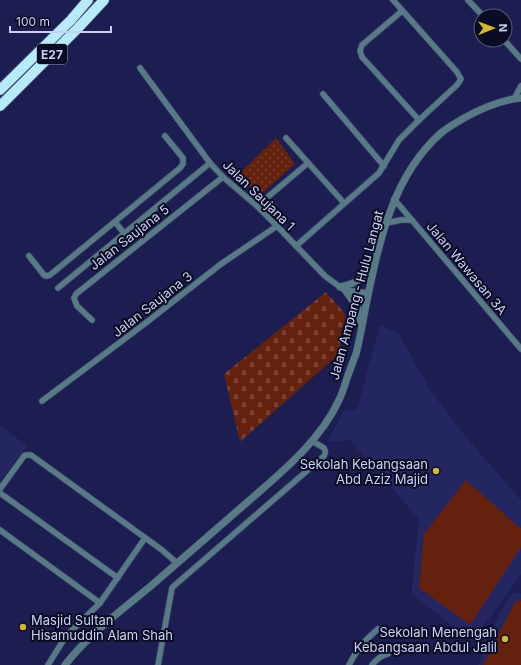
<svg xmlns="http://www.w3.org/2000/svg" width="521" height="665" viewBox="0 0 521 665" font-family="Inter,sans-serif">
  <style>
    .built { fill: #242661 }
    .cemetery { fill: url(#cemetery-stones) }
    .park { fill: url(#park-dots) }
    .pitch { fill: #64210e }
    .lines { fill: none; stroke-linecap: round; stroke-linejoin: round }
    .minor-casing { stroke: #383a6b; stroke-width: 7 }
    .tertiary-casing { stroke: #383a6b; stroke-width: 8 }
    .motorway-casing { stroke: #383a6b; stroke-width: 12 }
    .minor { stroke: #577a84; stroke-width: 5.5 }
    .tertiary { stroke: #577a84; stroke-width: 7 }
    .motorway { stroke: #b8ebf9; stroke-width: 10 }
    .poi-dot { fill: #d2b635; stroke: #0a0c23; stroke-width: 1.5 }
    .labels { text-anchor: middle; dominant-baseline: central; stroke-width: 4; stroke-linejoin: round; paint-order: stroke }
    .shield { fill: #0a0c23; stroke: #9095b3; stroke-width: 1 }
    .shield-label { font-size: 12px; font-weight: bold; fill: #c9d0f1 }
    .street-label { font-size: 13px; fill: #c9d0f1; stroke: #0a0c23 }
    .poi-label { font-size: 13px; fill: #c9d0f1; stroke: #0a0c23; text-anchor: end }
  </style>
  <defs>
    <pattern id="cemetery-stones" width="16" height="16" patternUnits="userSpaceOnUse"><rect width="16" height="16" fill="#64210e"/><path d="M2 7V4a2 2 0 0 1 4 0v3zM10 15v-3a2 2 0 0 1 4 0v3z" fill="#794032"/></pattern>
    <pattern id="park-dots" width="8" height="8" patternUnits="userSpaceOnUse"><rect width="8" height="8" fill="#64210e"/><path d="M2 2h.1M6 6h.1" fill="none" stroke="#794032" stroke-width="1.8" stroke-linecap="round"/></pattern>
  </defs>
  <rect width="100%" height="100%" fill="#1c1e52"/>
  <g class="built">
    <polygon points="380,325 399,334 430,390 460,430 521,500 521,574 473,641 411,594 419,519 350,440 327,442 344,411 357,410"/>
    <polygon points="0,425 27,446 0,481"/>
    <polygon points="513,592 521,594 521,665 478,665 500,613"/>
  </g>
  <polygon class="cemetery" points="326,292 343,311 347,322 341,330 340,353 240,442 224,374"/>
  <polygon class="park" points="276,138 295,164 257,198 241,172"/>
  <g class="pitch">
    <polygon points="466,480 521,529 521,547 470,625 419,588 424,534"/>
    <polygon points="516,600 521,601 521,665 483,665"/>
  </g>
  <g class="lines">
    <g class="minor-casing">
      <g id="minor">
        <polyline points="468,0 483,16"/>
        <polyline points="402,11 362,45 360,51 362,57 419,120"/>
        <polyline points="504,40 521,59"/>
        <polyline points="140,68 210,163 223,177 257,206 277,226 325,276 340,287 345,290 369,293"/>
        <polyline points="323,94 384,166"/>
        <polyline points="514,99 521,86"/>
        <polyline points="286,138 344,203"/>
        <polyline points="394,199 521,349"/>
        <polyline points="257,206 308,163"/>
        <polyline points="115,222 124,233"/>
        <polyline points="386,223 401,220 412,220"/>
        <polyline points="296,246 379,173 399,140 419,120 457,85 461,79 457,72 393,0"/>
        <polyline points="29,256 44,275 46,276 50,275 180,168 183,164 183,158 165,136"/>
        <polyline points="58,288 210,163"/>
        <polyline points="92,320 77,306 74,298 76,294 223,177"/>
        <polyline points="42,401 143,325 221,264 277,226"/>
        <polyline points="0,489 24,456 26,455 31,455 162,550 177,563"/>
        <polyline points="0,493 118,578"/>
        <polyline points="0,530 100,603"/>
        <polyline points="48,665 66,636 100,603 145,538"/>
        <path d="M158,665l14,-77 3,-3 148,-128c3,-3 3,-5 1,-9l-12,-7"/>
        <path d="M349,665c9,-17 14,-23 29,-36"/>
        <path d="M372,665c4,-5 10,-10 16,-11"/>
      </g>
    </g>
    <g class="tertiary-casing">
      <g id="tertiary">
        <path d="M340,287c18,-4 23,-8 33,-24"/>
        <polyline points="345,290 358,308 361,323"/>
        <path d="M65,665c24,-31 57,-55 87,-80 36,-31 71,-62 107,-93 30,-26 63,-55 80,-92 4,-8 6,-16 9,-25 3,-7 5,-14 8,-21 4,-16 7,-33 10,-49 13,-62 26,-129 75,-172 7,-6 15,-10 23,-15 18,-10 36,-18 57,-20"/>
      </g>
    </g>
    <g class="motorway-casing">
      <g id="motorway">
        <polyline points="0,90 71,20 88,0"/>
        <polyline points="0,106 78,28 104,0"/>
      </g>
    </g>
    <use href="#minor" class="minor"/>
    <use href="#tertiary" class="tertiary"/>
    <use href="#motorway" class="motorway"/>
  </g>
  <g class="poi-dot">
    <circle cx="436" cy="471" r="4"/>
    <circle cx="23" cy="627" r="4"/>
    <circle cx="505" cy="639" r="4"/>
  </g>
  <g class="labels">
    <rect class="shield" x="37" y="44" width="30" height="20" rx="3"/>
    <g class="shield-label">
      <text x="52" y="54">E27</text>
    </g>
    <g class="street-label">
      <text transform="translate(259 195) rotate(44)">Jalan Saujana 1</text>
      <text transform="translate(129 237) rotate(-38)">Jalan Saujana 5</text>
      <text transform="translate(467 268) rotate(50)">Jalan Wawasan 3A</text>
      <text transform="translate(356 295) rotate(-75)">Jalan Ampang - Hulu Langat</text>
      <text transform="translate(152 304) rotate(-38)">Jalan Saujana 3</text>
    </g>
    <g class="poi-label">
      <text x="428" y="464">Sekolah Kebangsaan<tspan x="428" dy="15">Abd Aziz Majid</tspan></text>
      <text x="31" y="620" text-anchor="start">Masjid Sultan<tspan x="31" dy="15">Hisamuddin Alam Shah</tspan></text>
      <text x="497" y="632">Sekolah Menengah<tspan x="497" dy="15">Kebangsaan Abdul Jalil</tspan></text>
    </g>
  </g>
  <g transform="translate(493 28) rotate(89)"><circle r="19" fill="#0a0c23" stroke="#565a75"/>
  <path d="M0-3L7 15L0 10L-7 15Z" fill="#d2b635"/>
  <text y="-6" font-size="11" font-weight="bold" text-anchor="middle" fill="#c9d0f1">N</text>
  </g>
  <path d="M10 26v6h101v-6" fill="none" stroke="#c9d0f1" stroke-width="2"/>
  <text x="16" y="26" font-size="12" fill="#c9d0f1" stroke="#0a0c23" stroke-width="3" paint-order="stroke">100 m</text>
</svg>
